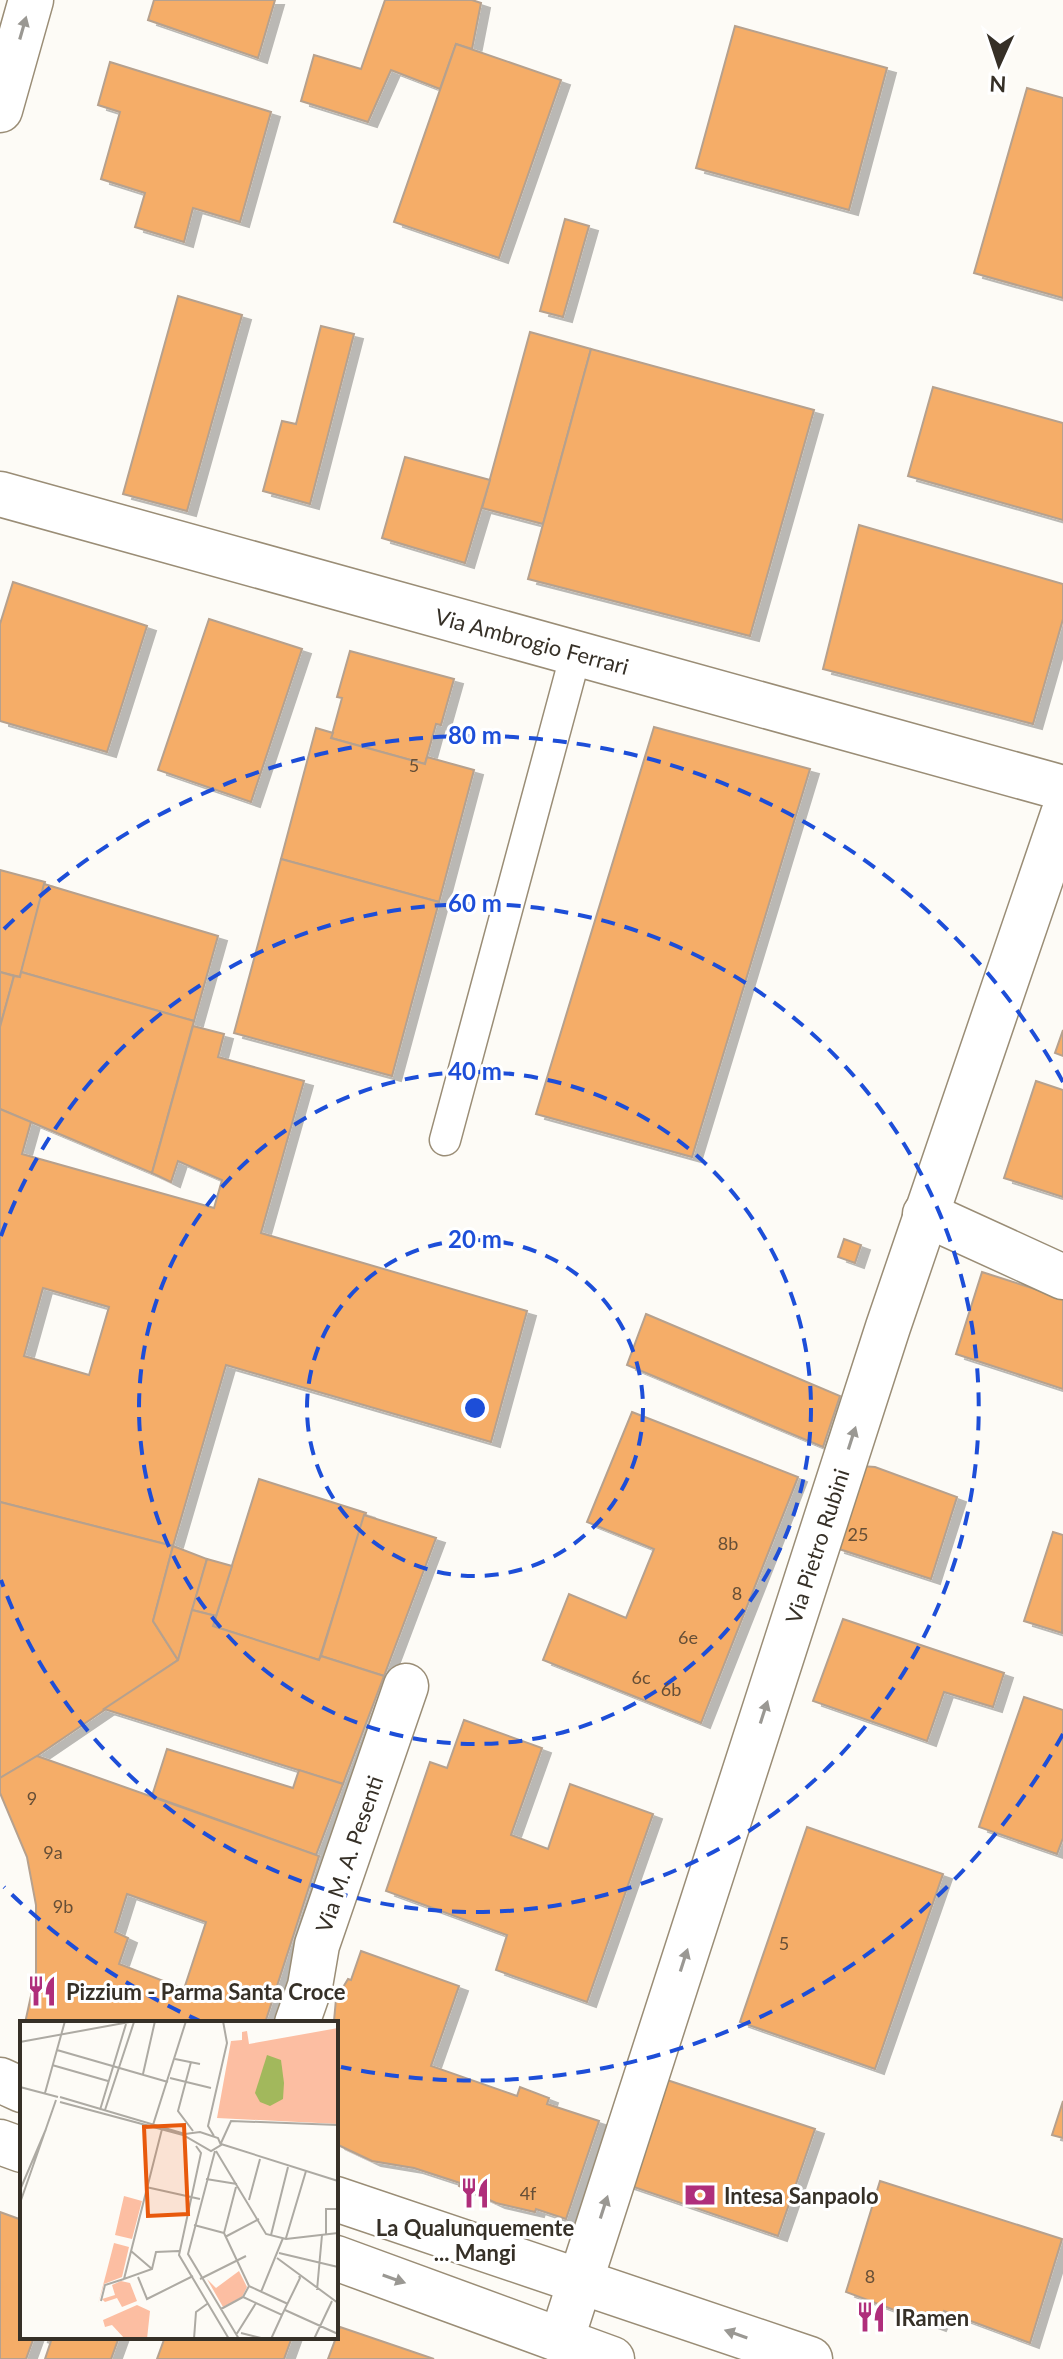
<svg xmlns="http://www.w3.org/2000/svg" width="1063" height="2359" viewBox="0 0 1063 2359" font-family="Lato,sans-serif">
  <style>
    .building { fill: #f5ad67; stroke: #b6a18e; stroke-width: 2; fill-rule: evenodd; filter: url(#shadow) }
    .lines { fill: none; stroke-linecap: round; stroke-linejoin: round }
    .service-casing { stroke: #9a8d76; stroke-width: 33 }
    .minor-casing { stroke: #9a8d76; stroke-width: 47 }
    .secondary-casing { stroke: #9a8d76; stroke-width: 47 }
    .service { stroke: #fff; stroke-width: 30 }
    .minor { stroke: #fff; stroke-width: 44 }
    .secondary { stroke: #fff; stroke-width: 44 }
    .oneway { fill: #9a9893 }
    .ring { fill: none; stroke: #1d4ed8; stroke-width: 4; stroke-dasharray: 14 10 }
    .labels { text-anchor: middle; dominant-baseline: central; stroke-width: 6; stroke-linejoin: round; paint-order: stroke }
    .number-label { font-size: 18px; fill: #664f37 }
    .street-label { font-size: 22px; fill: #363027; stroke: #fff }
    .poi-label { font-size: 22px; font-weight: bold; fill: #363027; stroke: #fff; text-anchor: start }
    .inset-road { fill: none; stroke: #adaaa3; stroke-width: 2 }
    .view { fill: #e8590c; fill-opacity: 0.15; stroke: #e8590c; stroke-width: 4 }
    .inset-edge { fill: none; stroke: #363027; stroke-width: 4 }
    .centre { fill: #1d4ed8; stroke: #fff; stroke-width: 4 }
    .ring-label { font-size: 24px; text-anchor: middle; font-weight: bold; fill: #1d4ed8; stroke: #fff; stroke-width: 6; stroke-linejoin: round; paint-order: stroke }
  </style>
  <defs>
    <filter id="shadow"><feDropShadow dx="9" dy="5" stdDeviation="0" flood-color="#0004"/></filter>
  </defs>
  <rect width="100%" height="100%" fill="#fdfbf6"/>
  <g class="building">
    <polygon points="154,0 275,0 258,58 148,20"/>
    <polygon points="385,0 472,0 481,3 472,49 456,44 440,89 391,70 368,122 301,101 314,55 361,69"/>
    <polygon points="735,26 887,68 849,210 696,168"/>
    <polygon points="456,44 561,80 499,258 394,222"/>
    <polygon points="110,62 271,112 240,222 193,208 184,242 135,227 145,193 101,179 120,112 98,105"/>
    <polygon points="1027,88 1063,98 1063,298 974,273"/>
    <polygon points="565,219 589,226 563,317 540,311"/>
    <polygon points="178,296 242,315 187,511 123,494"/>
    <polygon points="321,326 354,334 310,504 263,491 282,421 296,424"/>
    <polygon points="530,332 591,349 543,524 482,508"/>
    <polygon points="591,349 814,410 750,636 528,579"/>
    <polygon points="933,387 1063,423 1063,520 908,476"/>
    <polygon points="405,457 490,480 465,563 382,538"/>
    <polygon points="859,525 1063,584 1063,619 1033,724 823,669"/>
    <polygon points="13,582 147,626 107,752 0,721 0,624"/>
    <polygon points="209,619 302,649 251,802 158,770"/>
    <polygon points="350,651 454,679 441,725 436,724 425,764 331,738 342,698 337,697"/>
    <polygon points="654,727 810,769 692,1157 536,1114"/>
    <polygon points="316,728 333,733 331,738 425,764 427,757 474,770 439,902 281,859"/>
    <polygon points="281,859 439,902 392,1076 234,1033"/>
    <polygon points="0,870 45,882 20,977 0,972"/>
    <polygon points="44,884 218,936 194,1021 21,972"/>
    <polygon points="0,972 14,976 0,1027"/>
    <polygon points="21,972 194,1021 152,1173 0,1109 0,1027 14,976 20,977"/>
    <path d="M193,1026l31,8 -6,23 86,24 -43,152 266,78 -36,131 -265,-77 -53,181 -173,-44v-393l31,13 -9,32 192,54 8,-28 -44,-19 -7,21 -19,-9zM43,1288l66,19 -20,68 -65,-19z"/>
    <polygon points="1063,1030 1063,1056 1055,1053"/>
    <polygon points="1036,1081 1063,1090 1063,1197 1004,1178"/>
    <polygon points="844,1239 861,1245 855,1263 838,1257"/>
    <polygon points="982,1272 1063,1298 1063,1389 956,1354"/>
    <polygon points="646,1314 840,1396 823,1447 627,1365"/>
    <polygon points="632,1412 798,1477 701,1723 543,1660 569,1594 626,1618 654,1549 587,1522"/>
    <polygon points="861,1466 875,1467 957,1497 931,1579 836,1548"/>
    <polygon points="259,1479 366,1513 319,1660 213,1626"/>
    <polygon points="0,1502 173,1546 153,1621 178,1660 37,1756 0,1778"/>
    <polygon points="364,1515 436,1538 384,1676 321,1656"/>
    <polygon points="1053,1532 1063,1535 1062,1633 1024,1621"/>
    <polygon points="173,1546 207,1559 178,1660 153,1621"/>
    <polygon points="207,1559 232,1566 216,1616 192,1610"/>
    <polygon points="192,1610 216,1616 213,1626 319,1660 321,1656 384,1676 343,1784 104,1709 178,1660"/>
    <polygon points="843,1619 1004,1673 993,1707 944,1692 927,1741 813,1701"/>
    <polygon points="1024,1697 1063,1710 1063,1838 1057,1854 979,1827"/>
    <polygon points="464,1720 542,1748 511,1835 548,1849 570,1784 653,1814 587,2002 496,1970 507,1935 386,1891 430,1762 447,1768"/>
    <polygon points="167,1749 293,1788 299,1770 343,1784 316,1855 152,1796"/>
    <path d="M37,1756l282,100 -54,167h-240l11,-50v-68l-9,-48 -27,-64v-15zM127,1894l79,28 -22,67 -65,-25 9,-26 -13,-6z"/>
    <polygon points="807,1827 943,1874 875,2069 740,2022"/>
    <polygon points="361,1951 459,1986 431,2066 517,2096 520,2087 549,2098 547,2104 599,2121 566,2219 536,2209 535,2212 496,2203 459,2186 460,2183 414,2168 372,2161 336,2144 337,2023 334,2021 336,1999 348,1979 351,1980"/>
    <polygon points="664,2079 815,2129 778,2236 625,2184"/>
    <polygon points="1063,2101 1063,2138 1052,2135"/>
    <polygon points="880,2181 1062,2239 1030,2343 944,2311 937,2326 846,2292"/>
    <polygon points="0,2212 22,2220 22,2337 34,2337 26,2359 0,2359"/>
    <polygon points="340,2327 434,2359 328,2359"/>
    <polygon points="38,2337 119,2337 111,2359 45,2359 51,2341"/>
    <polygon points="165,2337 292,2337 284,2359 157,2359"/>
  </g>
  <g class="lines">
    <g class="service-casing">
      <polyline id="service" points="445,1140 576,653"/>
    </g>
    <g class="minor-casing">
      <g id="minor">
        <polyline points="0,494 1063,788"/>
        <polyline points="925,1214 1063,1277"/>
        <polyline points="297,2023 310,1986 317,1945 406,1686"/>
        <polyline points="561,2341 888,1327 1063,814"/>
      </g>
    </g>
    <g class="secondary-casing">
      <g id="secondary">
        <polyline points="0,110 31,0"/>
        <polyline points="0,2080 22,2090"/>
        <polyline points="0,2142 22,2150"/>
        <polyline points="336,2199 810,2359"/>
        <polyline points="336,2258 612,2359"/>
      </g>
    </g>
    <use href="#service" class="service"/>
    <use href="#minor" class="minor"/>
    <use href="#secondary" class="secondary"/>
  </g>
  <defs><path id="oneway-solid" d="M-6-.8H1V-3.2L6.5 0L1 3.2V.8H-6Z" transform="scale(2)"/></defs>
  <g class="oneway">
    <use href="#oneway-solid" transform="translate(23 28) rotate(-74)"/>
    <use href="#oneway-solid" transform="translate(852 1438) rotate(-72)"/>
    <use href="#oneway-solid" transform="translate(764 1712) rotate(-72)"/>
    <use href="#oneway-solid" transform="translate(684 1960) rotate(-72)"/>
    <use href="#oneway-solid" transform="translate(604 2207) rotate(-72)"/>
    <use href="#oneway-solid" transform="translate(394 2279) rotate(19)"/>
    <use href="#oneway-solid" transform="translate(736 2334) rotate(-161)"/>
  </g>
  <g class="ring">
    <circle cx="475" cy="1408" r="168"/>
    <circle cx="475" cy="1408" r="336"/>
    <path d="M1 1236A504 504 0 1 1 1 1580"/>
    <path d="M1063 1734A672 672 0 0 1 341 2067M202 2022A672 672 0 0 1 4 1887M4 929A672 672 0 0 1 1063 1082"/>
  </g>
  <defs>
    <g id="restaurant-bare" transform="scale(2.4)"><path d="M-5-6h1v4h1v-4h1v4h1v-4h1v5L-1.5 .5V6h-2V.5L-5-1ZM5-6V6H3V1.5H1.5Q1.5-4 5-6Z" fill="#af2e7b" stroke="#fff" stroke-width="2.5" paint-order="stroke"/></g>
    <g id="bank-bare" transform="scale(2.4)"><path d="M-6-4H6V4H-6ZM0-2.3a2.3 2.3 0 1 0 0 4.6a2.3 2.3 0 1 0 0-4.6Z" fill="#af2e7b" stroke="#fff" stroke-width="2.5" paint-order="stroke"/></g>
  </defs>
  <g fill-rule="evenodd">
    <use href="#restaurant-bare" x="42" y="1991"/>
    <use href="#restaurant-bare" x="475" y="2193"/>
    <use href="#bank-bare" x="700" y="2195"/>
    <use href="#restaurant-bare" x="871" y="2317"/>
  </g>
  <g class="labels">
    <g class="number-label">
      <text x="414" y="765">5</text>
      <text x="858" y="1534">25</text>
      <text x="728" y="1543">8b</text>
      <text x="737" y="1593">8</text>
      <text x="688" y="1637">6e</text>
      <text x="641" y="1677">6c</text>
      <text x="671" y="1689">6b</text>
      <text x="32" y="1798">9</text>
      <text x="53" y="1852">9a</text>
      <text x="63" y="1906">9b</text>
      <text x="784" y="1943">5</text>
      <text x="528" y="2193">4f</text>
      <text x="870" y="2276">8</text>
    </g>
    <g class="street-label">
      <text transform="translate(532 641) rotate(15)">Via Ambrogio Ferrari</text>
      <text transform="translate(817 1546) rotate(-72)">Via Pietro Rubini</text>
      <text transform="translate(349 1854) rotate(-71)">Via M. A. Pesenti</text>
    </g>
    <g class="poi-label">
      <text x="66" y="1991">Pizzium - Parma Santa Croce</text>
      <text x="724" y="2195">Intesa Sanpaolo</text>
      <text x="475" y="2227" text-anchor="middle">La Qualunquemente<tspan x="475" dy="25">... Mangi</tspan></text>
      <text x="895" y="2317">IRamen</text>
    </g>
  </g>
  <g transform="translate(20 2021)">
    <rect width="318" height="318" fill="#fdfbf6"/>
    <path d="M94,222l15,4 -7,30 -18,7 -6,20 8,-30zM101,260l9,2 7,18 -15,6 -5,-9 -12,4 -3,-3 13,-4 -3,-10z" fill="#fcbea2"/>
    <path d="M318,7v96l-121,-6 14,-77 11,-1v-8l5,-1 2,13zM104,175l18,5 -10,38 -17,-4zM219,250l8,16 -5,10 -19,10 -16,-28 9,9zM117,284l13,6 -3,28h-22l-13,-14 -7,2 -2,-7z" fill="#fcbea2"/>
    <path d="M247,34l14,5 3,23 -1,16 -13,7 -10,-4 -5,-9z" fill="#a2b85c"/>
    <path class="inset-road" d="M0,21l115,-21M37,29l111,32M155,38l25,5M171,41l-13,49 15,20M32,44l56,16M123,53l12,-53M150,57l41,10M0,66l38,10M25,72l20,-72M40,81l123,33 28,16 10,-6 -3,-7 -18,-6 -15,2 -125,-37M80,89l26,-86M85,89l29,-88M133,104l33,-104M142,108l-38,150 28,-10 4,-17 23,-1M194,115l-6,-10 19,-83 -4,-22M201,122l10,-22 107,4M201,123l117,37M176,125l5,7 -22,102 50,84M195,130l-27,103 51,85M196,130l50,83 20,5 52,-6M186,158l31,5M126,166l54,12M0,169l26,-61M229,179l11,-41M0,182l36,-103M174,204l30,8M204,212l25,53M204,212l12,-46M251,214l17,-68M306,214v-26h12M205,216l34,-18M266,217l20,-67M111,230l21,18M259,232l59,14M257,237l61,45M118,256l9,22 46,-23M180,258l46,-23M297,269l5,-55M241,271l22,-54M81,280l4,-16 19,-6M268,283l-39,-18 -6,11 39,18 18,-37 -1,-2M201,288l22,-12M265,289l53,24M221,312l24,6M216,314l20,-32M174,318l2,-27 11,-8M251,318l11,-24M294,318l18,-38"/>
    <path class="view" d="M164,104l4,89 -40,2 -4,-89z"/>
    <rect width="318" height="318" class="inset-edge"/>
  </g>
  <circle cx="475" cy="1408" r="12" class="centre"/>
  <g class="ring-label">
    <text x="475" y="744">80 m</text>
    <text x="475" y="912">60 m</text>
    <text x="475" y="1080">40 m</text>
    <text x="475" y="1248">20 m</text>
  </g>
  <g transform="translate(999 64) rotate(183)" stroke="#ffffff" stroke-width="6" paint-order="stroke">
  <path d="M0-6L14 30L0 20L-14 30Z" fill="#363027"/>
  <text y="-12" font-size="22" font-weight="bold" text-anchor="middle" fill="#363027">N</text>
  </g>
</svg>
